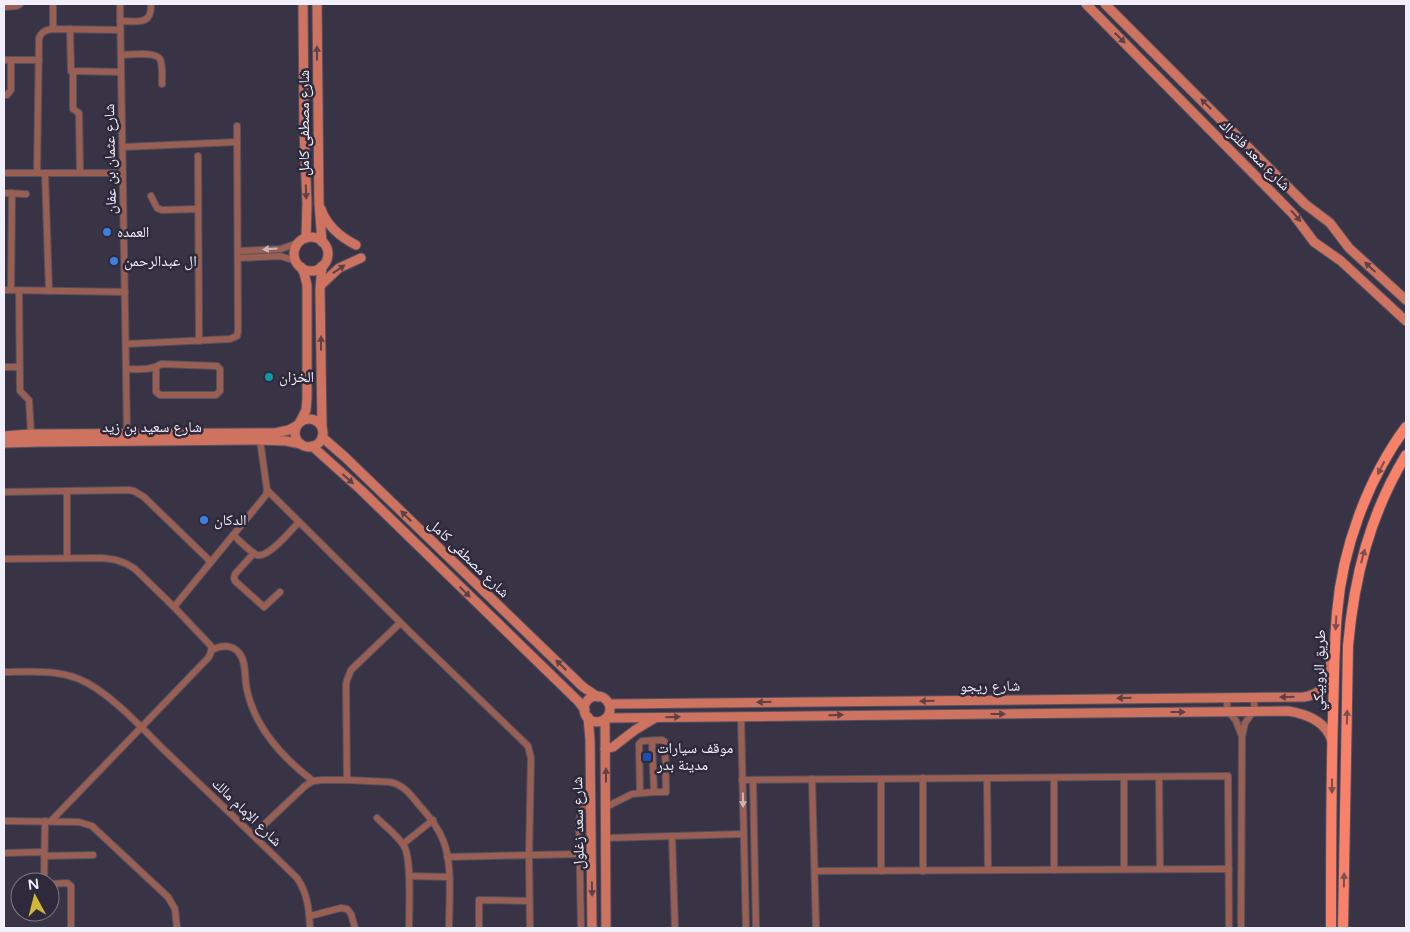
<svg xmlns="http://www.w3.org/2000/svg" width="1410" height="932" viewBox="0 0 1410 932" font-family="'Varela Round','Noto Naskh Arabic',sans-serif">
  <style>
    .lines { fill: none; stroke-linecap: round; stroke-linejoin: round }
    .street-casing { stroke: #565263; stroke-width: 8 }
    .secondary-casing { stroke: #565263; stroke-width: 11 }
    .primary-casing { stroke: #565263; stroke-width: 12 }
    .street { stroke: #995f52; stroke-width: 6 }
    .secondary { stroke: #ce735f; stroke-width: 9 }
    .primary { stroke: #f78169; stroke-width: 10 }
    .oneway { fill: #5e4046 }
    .oneway2 { fill: #ceb5b7 }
    .oneway3 { fill: #7e4d4d }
    .shop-dot { fill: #3f7fe0; stroke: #2e2a3b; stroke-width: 2 }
    .culture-dot { fill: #0f9aa8; stroke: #2e2a3b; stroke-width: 2 }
    .transit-dot { fill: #1a4fb4; stroke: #2e2a3b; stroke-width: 2 }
    .labels { text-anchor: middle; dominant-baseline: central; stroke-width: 5; stroke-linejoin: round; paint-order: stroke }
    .street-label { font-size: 15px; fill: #f1effb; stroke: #2e2a3b }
    .poi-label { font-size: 15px; fill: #f1effb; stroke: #2e2a3b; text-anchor: start }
  </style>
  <rect width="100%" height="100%" fill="#383446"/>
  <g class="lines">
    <g class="street-casing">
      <g id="street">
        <polyline points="53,4 53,29"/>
        <polyline points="120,4 127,434"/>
        <polyline points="4,7 17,6 20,4"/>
        <path d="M120,21c17,0 32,5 31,-17"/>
        <polyline points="70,29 71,71 121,72"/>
        <path d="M121,55c9,0 34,-4 39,4 3,6 2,18 2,25"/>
        <polyline points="4,60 39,60"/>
        <polyline points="73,72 73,109 79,113 80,173"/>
        <polyline points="4,95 7,95 11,90 11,60"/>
        <polyline points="123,147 237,142"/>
        <polyline points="198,156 199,341"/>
        <polyline points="4,173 123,173"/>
        <path d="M37,173l2,-135c3,-7 7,-8 14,-9l67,1"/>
        <polyline points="45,173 49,291"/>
        <polyline points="4,193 26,194"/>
        <polyline points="151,196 157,208 162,210 198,209"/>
        <polyline points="238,251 281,249 300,242"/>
        <polyline points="238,258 280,256 296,261"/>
        <polyline points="4,290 125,292"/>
        <polyline points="11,290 12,193"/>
        <polyline points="19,291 20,391 29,400 31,434"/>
        <polyline points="126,344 230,339 237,336 238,331 237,126"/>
        <polyline points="4,367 19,367"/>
        <path d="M126,369c12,0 25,2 35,-5l56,2 3,3v22l-4,4h-56l-4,-3v-25"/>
        <polyline points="267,490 414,636 528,746 531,758 529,856 530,928"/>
        <polyline points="67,491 67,558"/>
        <polyline points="4,492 129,490 134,491 144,497 211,562"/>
        <path d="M233,535c6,5 17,17 24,20 12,3 34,-25 42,-33"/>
        <polyline points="254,553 235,574 234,578 235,581 264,607 280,592"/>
        <path d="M4,559l97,-1c13,1 23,3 34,11l39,38 37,39c1,5 0,8 -3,12l-157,163"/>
        <polyline points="174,607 266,495 267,490 260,440"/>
        <path d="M212,650c9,-5 20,-6 27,3 8,9 5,26 8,37 8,38 36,68 66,91"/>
        <path d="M4,672c25,0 51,-3 75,7 29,12 61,47 84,70 45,43 90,86 134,129 11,16 12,32 13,50"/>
        <polyline points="1227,697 1227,709 1236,721 1241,734"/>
        <polyline points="741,716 746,928"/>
        <polyline points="1124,777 1124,869"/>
        <polyline points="1159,777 1160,869"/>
        <polyline points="923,778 923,871"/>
        <polyline points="987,778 988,870"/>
        <polyline points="1054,778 1054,870"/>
        <polyline points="812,779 816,928"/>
        <polyline points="881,779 881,871"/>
        <polyline points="347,780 346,685 347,680 351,670 400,623"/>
        <polyline points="742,780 1228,776 1229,928"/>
        <polyline points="753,780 756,928"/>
        <polyline points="640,792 639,744 642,741 662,740 665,742 666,792 654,792"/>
        <polyline points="606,807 632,794 654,792 652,741"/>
        <path d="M377,818c9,9 21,18 27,28 8,12 5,66 5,82"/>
        <polyline points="4,821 79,822 92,826 168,897 175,909 177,928"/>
        <path d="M253,835l52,-49 8,-5 9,-1h25l43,2c14,3 21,13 29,23 10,11 19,22 24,35 10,23 6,63 6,88"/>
        <polyline points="672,836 675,928"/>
        <polyline points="606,838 743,834"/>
        <polyline points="403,844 433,820"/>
        <polyline points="4,853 44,852"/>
        <polyline points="44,856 93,855"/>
        <polyline points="447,857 580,854"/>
        <polyline points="815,871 1229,869"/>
        <polyline points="409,876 449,877"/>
        <polyline points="44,882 45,821"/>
        <polyline points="50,884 67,883 71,886 71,928"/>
        <polyline points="310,916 341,908 347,909 351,914 355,928"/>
        <polyline points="479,928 479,900 529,901"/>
        <polyline points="581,928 579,820 582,810 590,795"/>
        <polyline points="1241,928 1242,737 1245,723 1255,709 1253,697"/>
      </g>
    </g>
    <g class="secondary-casing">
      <g id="secondary">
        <polyline points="303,4 304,129 307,204 306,238"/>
        <polyline points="317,4 319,203 322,242"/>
        <polyline points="1086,4 1293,214 1314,242 1341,261 1406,321"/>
        <polyline points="1105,4 1305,204 1330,223 1349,248 1406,300"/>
        <path d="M321,209c6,17 19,28 35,36"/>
        <circle cx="311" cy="254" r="17"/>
        <polyline points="321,285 339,268 361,258"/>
        <circle cx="309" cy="433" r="14"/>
        <polyline points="300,422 306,410 307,398 307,285 304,273 301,267"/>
        <polyline points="322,427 320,289 322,266"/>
        <polyline points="4,436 31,434 275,433 289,430 296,426"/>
        <polyline points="322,437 346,458 583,687 598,697"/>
        <polyline points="4,443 42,442 260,440 286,441 301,444"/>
        <polyline points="312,446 361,490 578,701 585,710"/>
        <circle cx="597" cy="709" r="13"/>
        <path d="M609,704l695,-7c24,-4 23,-20 28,-40"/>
        <polyline points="588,717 590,739 592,928"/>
        <path d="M607,718l681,-7c19,3 38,10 44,30"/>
        <polyline points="605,719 606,928"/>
        <polyline points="605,749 613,747 635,730 655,718"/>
      </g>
    </g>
    <g class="primary-casing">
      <g id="primary">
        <path d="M1331,928c0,-71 0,-142 2,-212 1,-34 1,-69 4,-103 5,-64 31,-135 69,-186"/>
        <path d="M1343,928l5,-282c6,-69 22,-132 58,-191"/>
      </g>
    </g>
    <use href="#street" class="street"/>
    <use href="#secondary" class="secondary"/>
    <use href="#primary" class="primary"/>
  </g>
  <defs><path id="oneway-solid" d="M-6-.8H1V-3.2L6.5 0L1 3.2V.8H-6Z" transform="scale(1.25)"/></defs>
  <g class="oneway">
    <use href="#oneway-solid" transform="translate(1120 38) rotate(45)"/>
    <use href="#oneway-solid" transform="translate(317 53) rotate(-90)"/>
    <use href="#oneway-solid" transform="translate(1206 104) rotate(-135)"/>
    <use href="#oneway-solid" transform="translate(306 192) rotate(88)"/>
    <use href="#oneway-solid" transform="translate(1296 216) rotate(49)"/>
    <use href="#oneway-solid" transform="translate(1370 267) rotate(-137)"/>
    <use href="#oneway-solid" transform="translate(339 269) rotate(-34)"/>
    <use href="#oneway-solid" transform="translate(321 343) rotate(-90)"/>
    <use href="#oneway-solid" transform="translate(348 479) rotate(42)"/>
    <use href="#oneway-solid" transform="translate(406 516) rotate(-136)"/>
    <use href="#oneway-solid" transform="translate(465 592) rotate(44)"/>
    <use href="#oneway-solid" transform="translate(561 665) rotate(-136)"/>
    <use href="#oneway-solid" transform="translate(1287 697) rotate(179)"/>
    <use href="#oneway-solid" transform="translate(1124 698) rotate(179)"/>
    <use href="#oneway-solid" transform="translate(927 701) rotate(179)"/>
    <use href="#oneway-solid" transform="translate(764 702) rotate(179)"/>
    <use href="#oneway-solid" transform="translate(1178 712)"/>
    <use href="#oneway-solid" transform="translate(998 714)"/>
    <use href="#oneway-solid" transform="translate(836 715) rotate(-1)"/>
    <use href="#oneway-solid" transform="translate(673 717) rotate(-1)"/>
    <use href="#oneway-solid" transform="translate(606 775) rotate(-90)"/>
    <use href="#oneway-solid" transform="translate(592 889) rotate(89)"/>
  </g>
  <g class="oneway2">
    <use href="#oneway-solid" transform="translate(270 249) rotate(177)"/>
    <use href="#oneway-solid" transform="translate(743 800) rotate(89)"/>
  </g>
  <g class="oneway3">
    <use href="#oneway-solid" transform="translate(1381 468) rotate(117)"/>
    <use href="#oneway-solid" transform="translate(1363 556) rotate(-75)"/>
    <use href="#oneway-solid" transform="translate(1336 623) rotate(93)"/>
    <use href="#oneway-solid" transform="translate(1347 717) rotate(-89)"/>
    <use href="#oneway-solid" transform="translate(1332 786) rotate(90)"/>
    <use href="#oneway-solid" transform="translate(1344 880) rotate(-89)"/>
  </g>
  <g class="shop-dot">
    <circle cx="107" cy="232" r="5"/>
    <circle cx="114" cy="261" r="5"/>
    <circle cx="204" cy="520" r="5"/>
  </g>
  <circle class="culture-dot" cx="269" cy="377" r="5"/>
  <rect class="transit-dot" x="642" y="752" width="10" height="10" rx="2.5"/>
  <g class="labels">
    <g class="street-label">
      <text transform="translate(304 123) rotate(-90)">شارع مصطفى كامل</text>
      <text transform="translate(1255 155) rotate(45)">شارع سعد فلتراك</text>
      <text transform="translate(110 159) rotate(-91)">شارع عثمان بن عفان</text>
      <text x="152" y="427">شارع سعيد بن زيد</text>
      <text transform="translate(469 558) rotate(44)">شارع مصطفى كامل</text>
      <text transform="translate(1319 670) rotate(-88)">طريق الروبيكي</text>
      <text transform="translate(990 686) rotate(-1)">شارع ريجو</text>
      <text transform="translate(247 812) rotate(44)">شارع الإمام مالك</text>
      <text transform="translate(578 823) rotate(-91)">شارع سعد زغلول</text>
    </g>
    <g class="poi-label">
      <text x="117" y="232">العمده</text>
      <text x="124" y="261">ال عبدالرحمن</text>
      <text x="279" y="377">الخزان</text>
      <text x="214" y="520">الدكان</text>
      <text x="657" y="748">موقف سيارات<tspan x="657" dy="17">مدينة بدر</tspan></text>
    </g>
  </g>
  <rect width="1410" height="932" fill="none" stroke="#f1effb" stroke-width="10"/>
  <g transform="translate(35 897) rotate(353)"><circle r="24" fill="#2e2a3b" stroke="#7c7988"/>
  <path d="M0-4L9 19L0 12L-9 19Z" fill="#d2b736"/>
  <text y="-8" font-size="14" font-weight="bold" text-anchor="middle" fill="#f1effb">N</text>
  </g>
</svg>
